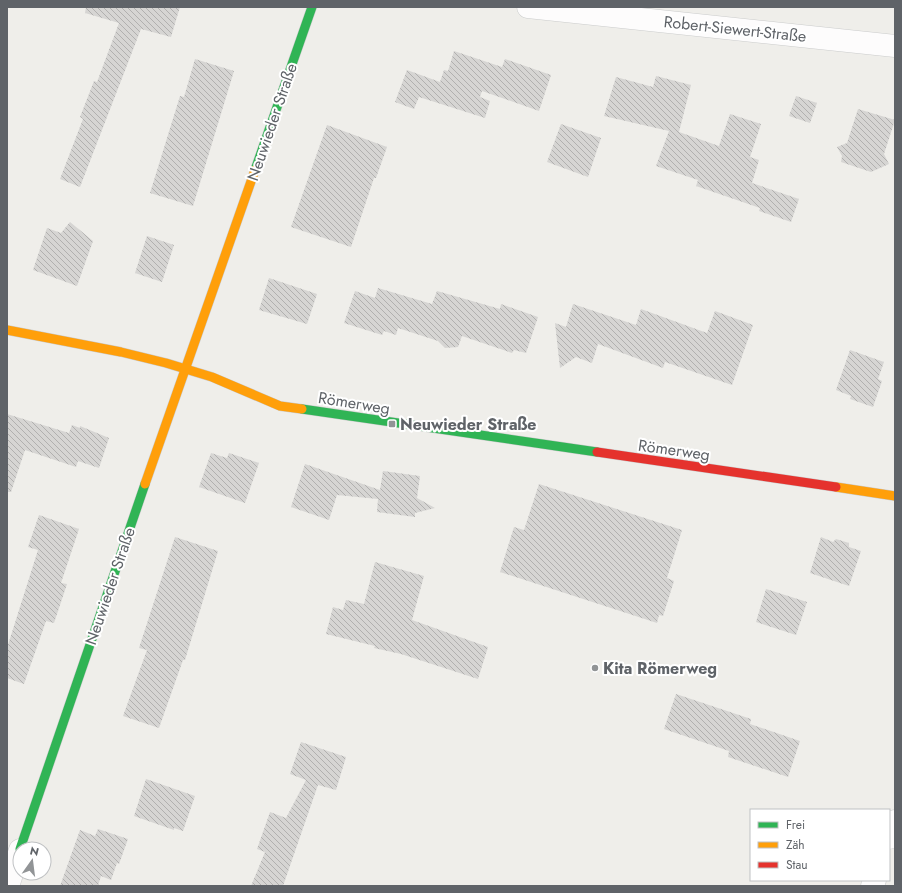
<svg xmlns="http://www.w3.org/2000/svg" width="902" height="893" viewBox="0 0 902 893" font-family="Jost,sans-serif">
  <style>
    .building { fill: url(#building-back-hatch) }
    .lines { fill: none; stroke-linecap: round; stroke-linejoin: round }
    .street-casing { stroke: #cbcccc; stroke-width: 23 }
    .fast-casing { stroke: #cacacb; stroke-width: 10 }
    .slow-casing { stroke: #cacacb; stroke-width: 10 }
    .jam-casing { stroke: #cacacb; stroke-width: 10 }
    .street { stroke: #fdfcfc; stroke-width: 22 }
    .fast { stroke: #30b455; stroke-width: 9 }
    .slow { stroke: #ff9f0a; stroke-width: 9 }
    .jam { stroke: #e5322d; stroke-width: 9 }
    .poi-dot { fill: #919496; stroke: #fff; stroke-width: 1.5 }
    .labels { text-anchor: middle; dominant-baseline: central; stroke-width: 4; stroke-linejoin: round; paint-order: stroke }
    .street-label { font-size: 16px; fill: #5f6368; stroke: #fff }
    .poi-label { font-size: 16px; font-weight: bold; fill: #5f6368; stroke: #fff; text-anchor: start }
  </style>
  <defs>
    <pattern id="building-back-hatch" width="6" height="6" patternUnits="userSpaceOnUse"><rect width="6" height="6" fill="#d6d5d3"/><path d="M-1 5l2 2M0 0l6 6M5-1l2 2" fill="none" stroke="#b1b0af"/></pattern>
  </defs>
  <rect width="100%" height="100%" fill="#efeeea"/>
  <g class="building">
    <polygon points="86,7 180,7 171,37 141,29 80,187 60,179 83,119 80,117 94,81 97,82 119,23 85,13"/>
    <polygon points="454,51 502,67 505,59 551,75 539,111 482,91 480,97 490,101 485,118 419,97 414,109 395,102 407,70 440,82 444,70 448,71"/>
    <polygon points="195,59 234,71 193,206 150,193 180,96 184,97"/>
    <polygon points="656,76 691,85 679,132 719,146 730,114 761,124 750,157 759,160 752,183 799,199 791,222 759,211 760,208 696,186 698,180 656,166 669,131 604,116 616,77 653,87"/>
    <polygon points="796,96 817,103 810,123 789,116"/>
    <polygon points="858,109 895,120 884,154 889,164 871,172 841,162 842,156 837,147 847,143"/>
    <polygon points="561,124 601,138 588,177 547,162"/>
    <polygon points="327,125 387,147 376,178 374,178 351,247 291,227"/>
    <polygon points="70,222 93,241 77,286 33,270 47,228 61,233"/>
    <polygon points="147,236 174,245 162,282 135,273"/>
    <polygon points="269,278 317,294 307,324 259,310"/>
    <polygon points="378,288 432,304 437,291 500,309 501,304 538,317 526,353 514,350 512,353 462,336 458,347 445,348 438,341 398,328 396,335 384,331 382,335 344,323 355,291 375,298"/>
    <polygon points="573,304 636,325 641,309 707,333 715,311 753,325 732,385 665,362 663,368 598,344 592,363 576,357 560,368 555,323 566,327"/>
    <polygon points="850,350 884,362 878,379 882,381 873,407 850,399 851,396 836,390"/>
    <polygon points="7,414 69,433 72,425 80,428 80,426 109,438 99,468 78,461 76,467 25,450 11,492 7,492"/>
    <polygon points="211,453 227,458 229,453 259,463 245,503 199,487"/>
    <polygon points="305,464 380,490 383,471 420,476 417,498 435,508 415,513 415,517 377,512 378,499 337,495 329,520 291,507"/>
    <polygon points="539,484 682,530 667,578 674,581 663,616 659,615 657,623 500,572 514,527 524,530"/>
    <polygon points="39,515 79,529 61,583 67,584 54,623 46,621 24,684 7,678 7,648 38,550 28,547"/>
    <polygon points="175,537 218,551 185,660 183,660 159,728 123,716 147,650 139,648"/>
    <polygon points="821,537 833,542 836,539 849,543 849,547 861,551 849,586 810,573"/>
    <polygon points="375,562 424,576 412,620 488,647 478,679 401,654 374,648 375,646 326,634 333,607 343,610 346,600 364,604"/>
    <polygon points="766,589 807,602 796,635 756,622"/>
    <polygon points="676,694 751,719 750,724 800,741 788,777 728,757 729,751 664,729"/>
    <polygon points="301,742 346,757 336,790 318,785 283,886 251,886 265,852 257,849 270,812 286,818 306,780 290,774"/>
    <polygon points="146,779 195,796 183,831 174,828 174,830 134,816"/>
    <polygon points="98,829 128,839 119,864 117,863 111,880 101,876 98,886 60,886 80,830 95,836"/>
  </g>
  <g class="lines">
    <g class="street-casing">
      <g id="street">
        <polyline points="528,7 895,46"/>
        <polyline points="889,838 895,821"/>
        <polyline points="8,886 20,850"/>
        <polyline points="872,886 875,880"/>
      </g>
    </g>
    <g class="fast-casing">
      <g id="fast">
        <polyline points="255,170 312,7"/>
        <polyline points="302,409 597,452"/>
        <polyline points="20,849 145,484"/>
      </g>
    </g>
    <g class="slow-casing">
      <g id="slow">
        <polyline points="7,330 121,352 166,363 212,377 280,406 302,409"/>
        <polyline points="145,484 255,170"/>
        <polyline points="836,487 895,496"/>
      </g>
    </g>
    <g class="jam-casing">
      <polyline id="jam" points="597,452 836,487"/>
    </g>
    <use href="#street" class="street"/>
    <use href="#fast" class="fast"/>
    <use href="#slow" class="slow"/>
    <use href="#jam" class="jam"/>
  </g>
  <g class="poi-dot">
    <rect x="388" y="420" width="8" height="8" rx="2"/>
    <circle cx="595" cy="668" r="4"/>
  </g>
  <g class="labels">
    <g class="street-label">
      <text transform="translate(735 29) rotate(6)">Robert-Siewert-Straße</text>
      <text transform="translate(272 122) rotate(-71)">Neuwieder Straße</text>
      <text transform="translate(354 403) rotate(9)">Römerweg</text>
      <text transform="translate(674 450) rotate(8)">Römerweg</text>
      <text transform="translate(110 586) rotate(-71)">Neuwieder Straße</text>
    </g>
    <g class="poi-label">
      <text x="400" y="424">Neuwieder Straße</text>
      <text x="603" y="668">Kita Römerweg</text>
    </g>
  </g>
  <rect width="902" height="893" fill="none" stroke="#5f6368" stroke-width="16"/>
  <rect x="750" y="809" width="140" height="72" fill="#ffffff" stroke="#bfc1c3"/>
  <rect x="758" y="822" width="20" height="6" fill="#30b455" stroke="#bfc1c3"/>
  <text x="786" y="829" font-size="12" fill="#5f6368">Frei</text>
  <rect x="758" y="842" width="20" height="6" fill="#ff9f0a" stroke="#bfc1c3"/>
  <text x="786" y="849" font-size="12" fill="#5f6368">Zäh</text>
  <rect x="758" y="862" width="20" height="6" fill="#e5322d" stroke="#bfc1c3"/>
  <text x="786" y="869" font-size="12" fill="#5f6368">Stau</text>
  <g transform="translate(32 861) rotate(14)"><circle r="19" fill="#ffffff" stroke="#bfc1c3"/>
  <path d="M0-3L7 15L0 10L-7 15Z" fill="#919496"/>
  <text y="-6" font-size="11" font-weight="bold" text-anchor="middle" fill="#5f6368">N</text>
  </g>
</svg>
